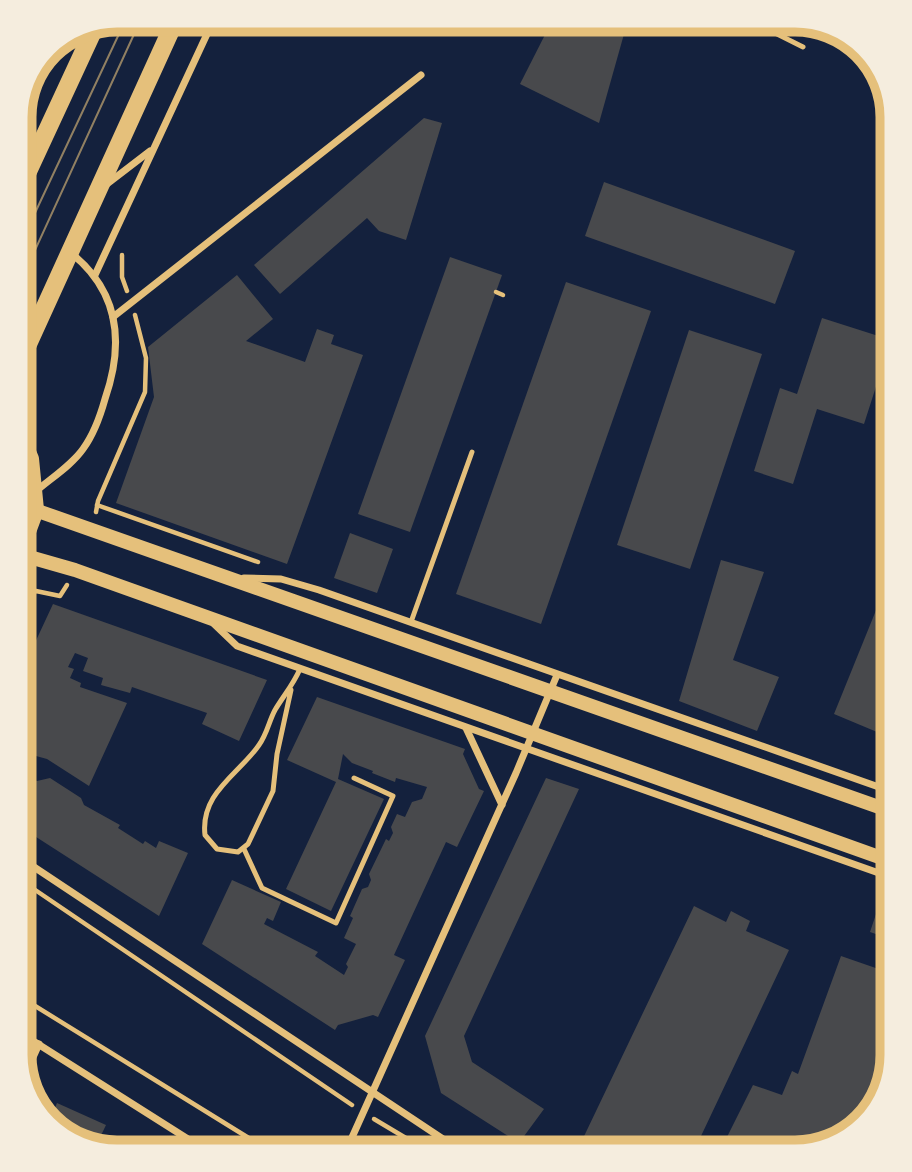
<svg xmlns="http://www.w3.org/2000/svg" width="912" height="1172" viewBox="0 0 912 1172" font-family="'Libre Baskerville',serif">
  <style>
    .building { fill: #48494c }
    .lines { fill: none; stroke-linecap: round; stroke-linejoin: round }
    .path { stroke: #e5c07b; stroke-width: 4.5 }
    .service { stroke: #e5c07b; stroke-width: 5 }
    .minor { stroke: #e5c07b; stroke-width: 7 }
    .secondary { stroke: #e5c07b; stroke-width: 14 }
    .primary { stroke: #e5c07b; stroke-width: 18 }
    .tram { stroke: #918062; stroke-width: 2 }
    .rim { fill: none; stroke: #e5c07b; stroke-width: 9 }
  </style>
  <rect width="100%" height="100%" fill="#14213d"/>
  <g class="building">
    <polygon points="333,19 361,19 356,30"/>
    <polygon points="553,19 594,19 624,34 599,123 520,84"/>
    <polygon points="424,118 442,123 406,240 379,231 367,218 280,294 254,265"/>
    <polygon points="604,182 795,251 775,304 585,236"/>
    <polygon points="450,257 502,275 410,532 358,514"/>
    <polygon points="237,275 273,319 246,341 305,362 317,329 334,335 331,344 363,355 287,564 116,503 154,397 148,347"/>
    <polygon points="566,282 651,311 541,624 456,594"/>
    <polygon points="822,318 891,340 864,424 817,409 793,484 754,471 780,388 797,394"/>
    <polygon points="689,330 762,354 690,569 617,545"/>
    <polygon points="350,533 393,549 377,593 334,578"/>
    <polygon points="721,560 764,572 733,660 779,677 757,731 679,701"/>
    <polygon points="883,593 893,597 893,693 877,732 834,714"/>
    <polygon points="53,604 267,680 239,741 202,724 207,713 132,687 130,693 101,685 103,678 83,671 88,658 75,653 68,667 74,669 70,678 81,683 80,687 127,703 89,786 47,759 36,756 27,775 37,781 50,778 81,798 84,805 120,825 118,828 143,844 145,841 156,848 159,841 188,853 159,916 19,826 19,677"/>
    <polygon points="317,697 465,749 463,754 479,789 484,791 457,847 446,842 394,955 405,960 378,1017 373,1015 338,1025 335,1030 202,944 232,880 281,902 273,921 267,918 264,924 318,952 315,956 344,975 348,967 346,964 356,944 344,938 353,918 350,916 362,889 368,887 371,880 369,874 386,839 389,841 393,833 391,827 397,814 405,817 412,802 422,799 427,787 396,778 395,782 372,773 373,771 352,763 343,754 338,779 384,799 331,911 286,889 336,782 287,760"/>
    <polygon points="546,778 579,789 464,1036 472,1062 544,1109 519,1143 441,1093 425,1036"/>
    <polygon points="881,899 893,904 893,940 870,932"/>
    <polygon points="694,906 726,922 731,911 750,921 746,931 789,950 693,1153 576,1153"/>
    <polygon points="841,956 893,974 893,1056 880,1104 849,1137 796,1153 719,1153 753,1085 782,1095 792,1071 798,1074"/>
    <polygon points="57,1103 106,1125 95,1148 67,1140 49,1122"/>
  </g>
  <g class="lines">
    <g class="path">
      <polyline points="122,255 122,277 127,291"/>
      <polyline points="496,292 503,295"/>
      <polyline points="97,505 258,562"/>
      <polyline points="96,512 98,501 145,392 146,358 135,315"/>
      <polyline points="19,605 36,591 60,596 67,585"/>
      <polyline points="19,879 352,1105"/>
      <polyline points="19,996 273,1153"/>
      <polyline points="374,1119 431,1153"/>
    </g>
    <g class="service">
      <polyline points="747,19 803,47"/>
      <polyline points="411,622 472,452"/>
      <path d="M291,690l-14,64 -4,37 -25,53 -10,8 -21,-3 -12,-14c-5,-42 34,-61 54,-90 8,-11 10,-24 16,-35 9,-15 18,-25 25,-41"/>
      <polyline points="244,849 262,888 336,923 393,796 354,778"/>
    </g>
    <g class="minor">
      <polyline points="107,184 150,151"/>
      <polyline points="95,275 214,19"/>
      <polyline points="113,317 421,75"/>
      <path d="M35,492c16,-14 36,-26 48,-43 11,-15 17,-32 22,-50 19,-55 15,-107 -34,-146"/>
      <polyline points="244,578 281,579 319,590 893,792"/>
      <polyline points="214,624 237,646 893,878"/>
      <polyline points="466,728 502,805"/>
      <polyline points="19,857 464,1153"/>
      <polyline points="19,1032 210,1153"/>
      <polyline points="25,1075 39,1044"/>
      <polyline points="345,1153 516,773 557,675"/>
    </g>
    <g class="secondary">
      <polyline points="35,510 893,812"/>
      <polyline points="19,554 75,570 893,862"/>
    </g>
    <g class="primary">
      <polyline points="19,191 95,27"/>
      <polyline points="19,364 176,19"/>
      <polyline points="19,553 35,510 30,459 19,433"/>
    </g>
    <g class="tram">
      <polyline points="19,247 126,19"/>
      <polyline points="19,285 141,19"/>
    </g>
  </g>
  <path d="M0 0H912V1172H0ZM117 32H795A85 85 0 0 1 880 117V1055A85 85 0 0 1 795 1140H117A85 85 0 0 1 32 1055V117A85 85 0 0 1 117 32Z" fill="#f5edde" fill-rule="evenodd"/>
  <path class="rim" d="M117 32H795A85 85 0 0 1 880 117V1055A85 85 0 0 1 795 1140H117A85 85 0 0 1 32 1055V117A85 85 0 0 1 117 32Z"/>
</svg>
